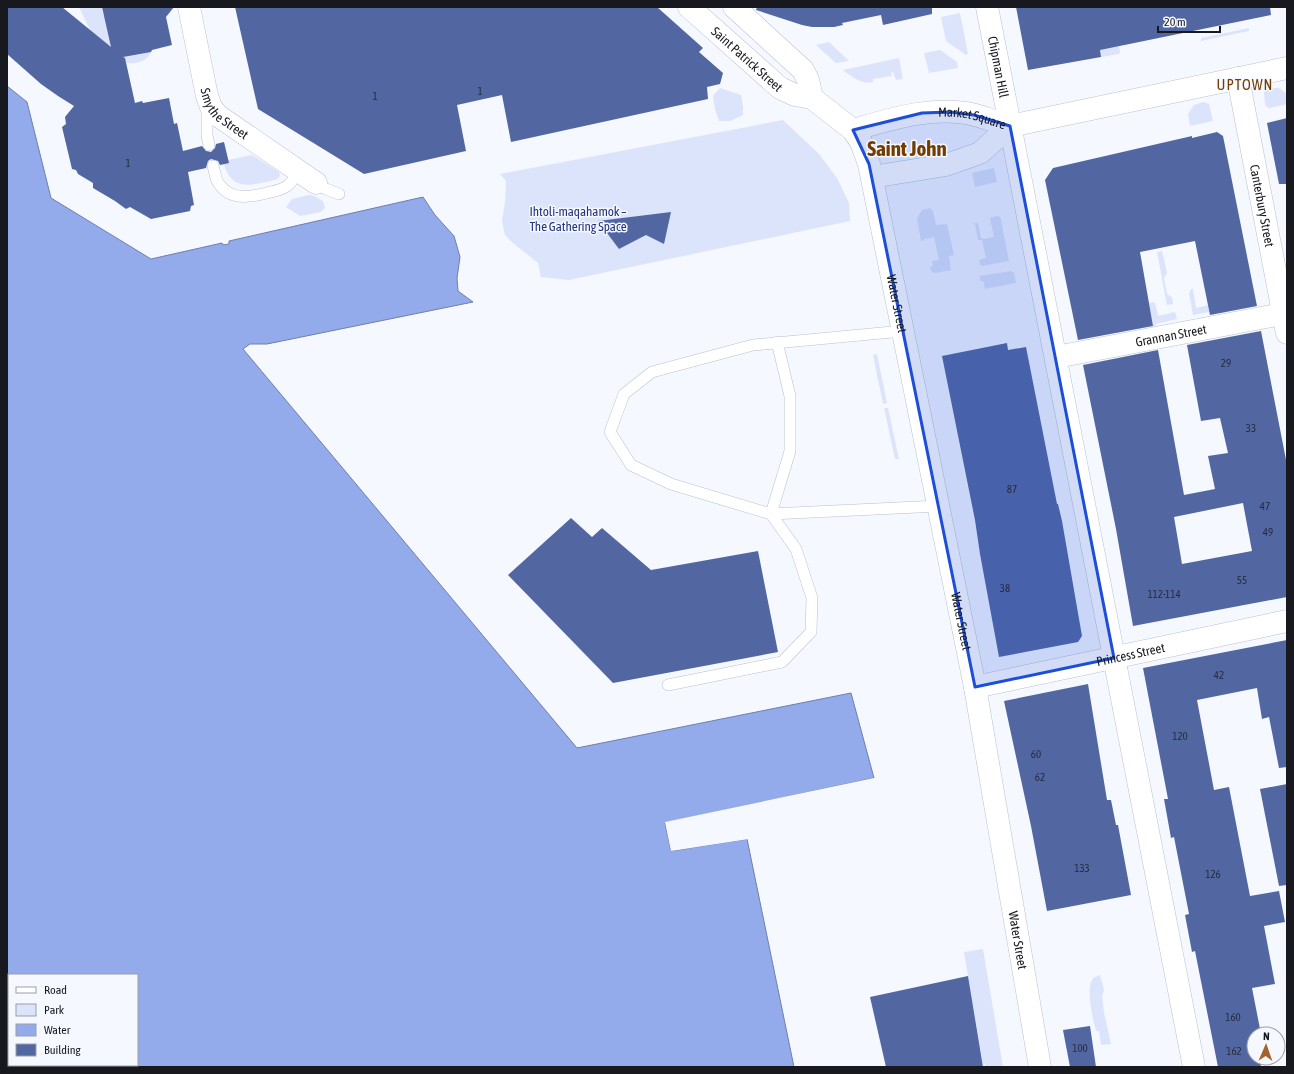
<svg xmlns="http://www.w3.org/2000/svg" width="1294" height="1074" viewBox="0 0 1294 1074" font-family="'Asap Condensed',sans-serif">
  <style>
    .green { fill: #dbe4fb }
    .water { fill: #93abeb; stroke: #6e7fae; fill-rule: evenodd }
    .pier { fill: #f5f8ff }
    .building { fill: #5267a1; fill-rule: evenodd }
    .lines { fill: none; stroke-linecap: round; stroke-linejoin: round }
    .service-casing { stroke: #b9c0d1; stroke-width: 12 }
    .minor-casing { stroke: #b9c0d1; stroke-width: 23 }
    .tertiary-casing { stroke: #b9c0d1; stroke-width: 23 }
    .secondary-casing { stroke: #b9c0d1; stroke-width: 23 }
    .service { stroke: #fff; stroke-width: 11 }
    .minor { stroke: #fff; stroke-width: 22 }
    .tertiary { stroke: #fff; stroke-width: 22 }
    .secondary { stroke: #fff; stroke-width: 22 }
    .marked { fill: #1d4ed8; fill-opacity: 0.2; stroke: #1d4ed8; stroke-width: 3; stroke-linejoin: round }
    .labels { text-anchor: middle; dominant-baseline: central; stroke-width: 3; stroke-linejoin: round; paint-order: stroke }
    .number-label { font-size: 11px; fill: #262c40 }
    .street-label { font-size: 13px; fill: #17191f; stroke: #f5f8ff }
    .park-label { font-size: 13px; fill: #22347e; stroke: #f5f8ff }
    .quarter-label { font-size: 15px; letter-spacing: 1px; fill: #733c00; stroke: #f5f8ff }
    .town-label { font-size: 21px; font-weight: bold; fill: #733c00; stroke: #f5f8ff }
  </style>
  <rect width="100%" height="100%" fill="#f5f8ff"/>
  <g class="green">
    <path d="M79,7h23l1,7 48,38c-3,9 -17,14 -26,10 -5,-3 -27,-20 -30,-24 -6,-9 -11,-21 -16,-31z"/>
    <polygon points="960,13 968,54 966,55 946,41 941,17"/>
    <polygon points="1249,28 1249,31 1201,41 1201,38"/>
    <polygon points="829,42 849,61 836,63 816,45"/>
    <polygon points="1118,43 1120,52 1119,54 1101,57 1099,46"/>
    <polygon points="940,50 957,62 958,68 929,73 924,53"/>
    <path d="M899,58l4,21 -7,1 -3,-8 -2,1 1,3 -19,3v3c-12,3 -22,-6 -30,-12z"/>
    <polygon points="720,88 741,95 743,107 743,115 730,121 719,121 715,109 713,96"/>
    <polygon points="1274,88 1279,88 1287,94 1287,104 1270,108 1267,107 1265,105 1264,92 1266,89"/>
    <polygon points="1203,102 1209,104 1213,121 1190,126 1188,114 1194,105"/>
    <polygon points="783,120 819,154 837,178 849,203 850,221 569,280 541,277 538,263 513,243 505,235 502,221 505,202 506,181 500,174"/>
    <path d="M252,155l27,17 1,3 -2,4c-22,5 -46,15 -54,-15l4,-4z"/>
    <polygon points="994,168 997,182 975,187 972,173"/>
    <polygon points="309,195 314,196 323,201 325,208 321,212 300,216 286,207 292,199"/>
    <polygon points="930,208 933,211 936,225 947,224 954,255 949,256 951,270 935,273 931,271 930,267 933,266 932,261 939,260 934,237 925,239 921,241 917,218 922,210"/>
    <polygon points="997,216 1000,217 1001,220 1009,261 981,266 979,260 986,258 982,240 978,240 975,224 970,224 978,223 981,238 984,239 994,237 990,218"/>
    <polygon points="1162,251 1167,273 1164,278 1167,294 1172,297 1173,304 1167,305 1157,252"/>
    <polygon points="1011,271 1014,273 1016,283 985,289 983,281 980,281 980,276"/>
    <polygon points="1191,289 1193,289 1196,308 1208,305 1209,312 1193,315 1189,293"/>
    <polygon points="1155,302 1158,316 1175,312 1177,319 1156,324 1156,326 1153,327 1149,303"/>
    <polygon points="877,354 887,403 883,404 873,355"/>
    <polygon points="884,408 888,408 899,459 895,459"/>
    <polygon points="983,949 1003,1067 985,1067 985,1064 983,1065 964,952"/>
    <path d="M1100,975l4,15 -2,6 2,17 7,31 -10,1 -2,-14h-3c-3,-11 -10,-41 -4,-51 2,-3 5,-4 8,-5z"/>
  </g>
  <path class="water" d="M7,86l20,16 24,96 100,61 71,-16 1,2 6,-1v-3l194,-44 12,18 19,21 6,21 -3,21 1,13 15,11 -206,42h-17l-7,5 334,399 274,-55 23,85 -209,45 6,28 76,-12 47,228h-787zM9,975h128v90h-128z"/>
  <polygon class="pier" points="874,778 874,780 667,824 672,849 746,837 749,839 671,851 665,822"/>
  <g class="building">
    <polygon points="7,7 62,7 111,47 102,7 174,7 166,17 172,45 152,50 151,52 123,57 125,58 135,103 142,101 143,103 169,98 174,124 177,123 183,151 202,146 206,151 211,152 215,148 216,144 224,142 229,163 220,165 218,161 211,159 208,161 206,168 188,172 194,205 191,206 190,211 151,219 130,207 126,209 115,201 93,188 93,183 78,174 76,170 72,169 62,127 66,124 65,117 74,106 58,96 41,84 7,54"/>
    <polygon points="235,7 657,7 703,48 699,52 723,73 720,84 707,87 708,99 511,142 502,95 457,105 466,151 364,174 258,109"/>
    <polygon points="757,7 932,7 932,14 883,25 881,15 842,23 843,25 834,27 812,27 802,25 756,10"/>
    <polygon points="1016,7 1270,7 1271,15 1100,50 1101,57 1028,70"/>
    <polygon points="1287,118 1287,184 1279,184 1267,123"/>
    <polygon points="1217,132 1223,136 1257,306 1210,315 1195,241 1140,252 1153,326 1078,340 1045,180 1053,168 1192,136 1192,138"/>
    <polygon points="671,212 664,244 646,235 619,249 598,221"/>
    <path d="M1261,331l26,134v132l-154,29 -17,-97 -33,-164 75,-15 26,145 31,-6 -7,-33 20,-3 -8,-35 -19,3 -14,-76zM1243,503l9,48 -70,13 -8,-47z"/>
    <polygon points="1007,343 1008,350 1026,347 1057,504 1058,504 1062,521 1082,636 1078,642 999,657 980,554 975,520 942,356"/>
    <polygon points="571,518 592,537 602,528 651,570 758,551 778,652 613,683 508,575"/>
    <polygon points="1287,640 1287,767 1279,768 1269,717 1262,719 1257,688 1197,700 1214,790 1229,787 1250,896 1279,891 1285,922 1264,926 1275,984 1252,988 1261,1034 1254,1034 1254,1058 1260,1058 1261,1067 1218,1067 1195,951 1192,952 1185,915 1189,914 1174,837 1171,838 1164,799 1168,799 1143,668"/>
    <polygon points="1088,684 1107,800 1111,800 1116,825 1118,825 1131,895 1047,911 1031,826 1004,701"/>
    <polygon points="1287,784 1287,885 1279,886 1260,789"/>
    <polygon points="968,976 983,1067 886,1067 870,997"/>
    <polygon points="1090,1026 1096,1067 1070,1067 1063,1030"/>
  </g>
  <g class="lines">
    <g class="service-casing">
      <g id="service">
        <polyline points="207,105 207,135 209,145"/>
        <path d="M213,166c2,6 2,13 6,18 12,17 31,13 48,9 7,-2 15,-3 20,-7 5,-3 8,-10 11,-15"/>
        <polyline points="316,183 326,189 339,194"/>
        <polyline points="777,342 790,396 790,451 771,514 939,506"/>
        <polyline points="668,685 782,662 811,632 812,598 796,549 771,514 671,484 631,465 610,432 624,394 652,372 753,345 903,331"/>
      </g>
    </g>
    <g class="minor-casing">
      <g id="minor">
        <path id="s1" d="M189,7l18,89 4,11 6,8 99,68"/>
        <path id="s2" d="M987,7l207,1060"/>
        <path id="s3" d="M1238,78l49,255"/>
        <path id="s4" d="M1056,357l231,-44"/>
        <path id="s5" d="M975,687l312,-66"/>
      </g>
    </g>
    <g class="tertiary-casing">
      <g id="tertiary">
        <path id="s6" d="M853,130c38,-11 81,-25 122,-15 12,3 23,8 35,11l277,-58"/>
        <polyline points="872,177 946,165 980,153 1010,126"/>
      </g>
    </g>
    <g class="secondary-casing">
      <g id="secondary">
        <path id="s7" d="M689,7l91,81 15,7 17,3 41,32 8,12 8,22 106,523 65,380"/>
        <polyline points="734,7 803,70 808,80 812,98"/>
      </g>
    </g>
    <use href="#service" class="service"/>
    <use href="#minor" class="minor"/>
    <use href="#tertiary" class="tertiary"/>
    <use href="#secondary" class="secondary"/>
  </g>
  <path class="marked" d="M950,112l24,3 36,11 104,532 -139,29 -106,-523 -16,-34 69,-17z"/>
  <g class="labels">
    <g class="number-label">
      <text x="480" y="91">1</text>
      <text x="375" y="96">1</text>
      <text x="128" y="163">1</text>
      <text x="1226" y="363">29</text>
      <text x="1251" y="428">33</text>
      <text x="1012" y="489">87</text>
      <text x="1265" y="506">47</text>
      <text x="1268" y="532">49</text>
      <text x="1242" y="580">55</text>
      <text x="1005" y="588">38</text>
      <text x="1164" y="594">112-114</text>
      <text x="1219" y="675">42</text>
      <text x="1180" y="736">120</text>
      <text x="1036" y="754">60</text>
      <text x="1040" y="777">62</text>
      <text x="1082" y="868">133</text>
      <text x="1213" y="874">126</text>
      <text x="1233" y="1017">160</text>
      <text x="1080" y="1048">100</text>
      <text x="1234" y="1051">162</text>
    </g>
    <g class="street-label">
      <text stroke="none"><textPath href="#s7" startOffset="78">Saint Patrick Street</textPath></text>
      <text stroke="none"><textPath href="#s2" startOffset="61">Chipman Hill</textPath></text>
      <text stroke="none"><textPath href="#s1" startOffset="116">Smythe Street</textPath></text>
      <text stroke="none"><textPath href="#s6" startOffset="122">Market Square</textPath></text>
      <text stroke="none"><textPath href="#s3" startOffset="130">Canterbury Street</textPath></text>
      <text stroke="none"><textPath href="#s7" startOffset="388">Water Street</textPath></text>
      <text stroke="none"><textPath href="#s4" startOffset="117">Grannan Street</textPath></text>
      <text stroke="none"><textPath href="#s7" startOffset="712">Water Street</textPath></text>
      <text stroke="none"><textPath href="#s5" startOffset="159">Princess Street</textPath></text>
      <text stroke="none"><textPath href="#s7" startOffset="1036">Water Street</textPath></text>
    </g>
    <g class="park-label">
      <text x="578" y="211">Ihtoli-maqahamok –<tspan x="578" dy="15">The Gathering Space</tspan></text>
    </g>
    <g class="quarter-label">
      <text x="1245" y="84">UPTOWN</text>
    </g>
    <g class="town-label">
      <text x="907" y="148">Saint John</text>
    </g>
  </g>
  <rect width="1294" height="1074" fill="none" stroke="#17191f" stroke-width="16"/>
  <rect x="8" y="974" width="130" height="92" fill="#f5f8ff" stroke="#9c9fa5"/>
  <rect x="16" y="987" width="20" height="6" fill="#ffffff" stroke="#9c9fa5"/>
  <text x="44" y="994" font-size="12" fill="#17191f">Road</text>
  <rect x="16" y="1004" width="20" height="12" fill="#dbe4fb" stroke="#9c9fa5"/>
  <text x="44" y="1014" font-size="12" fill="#17191f">Park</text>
  <rect x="16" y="1024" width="20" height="12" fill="#93abeb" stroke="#9c9fa5"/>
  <text x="44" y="1034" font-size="12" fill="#17191f">Water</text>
  <rect x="16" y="1044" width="20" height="12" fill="#5267a1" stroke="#9c9fa5"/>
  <text x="44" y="1054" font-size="12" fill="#17191f">Building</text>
  <g transform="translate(1266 1046) rotate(2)"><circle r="19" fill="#f5f8ff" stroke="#9c9fa5"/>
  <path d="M0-3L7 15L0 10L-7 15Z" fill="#a3632c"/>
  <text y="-6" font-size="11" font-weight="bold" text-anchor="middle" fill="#17191f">N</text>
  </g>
  <path d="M1158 26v6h62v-6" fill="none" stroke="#17191f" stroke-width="2"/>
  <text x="1164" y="26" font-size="12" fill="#17191f" stroke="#f5f8ff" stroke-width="3" paint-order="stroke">20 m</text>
</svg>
